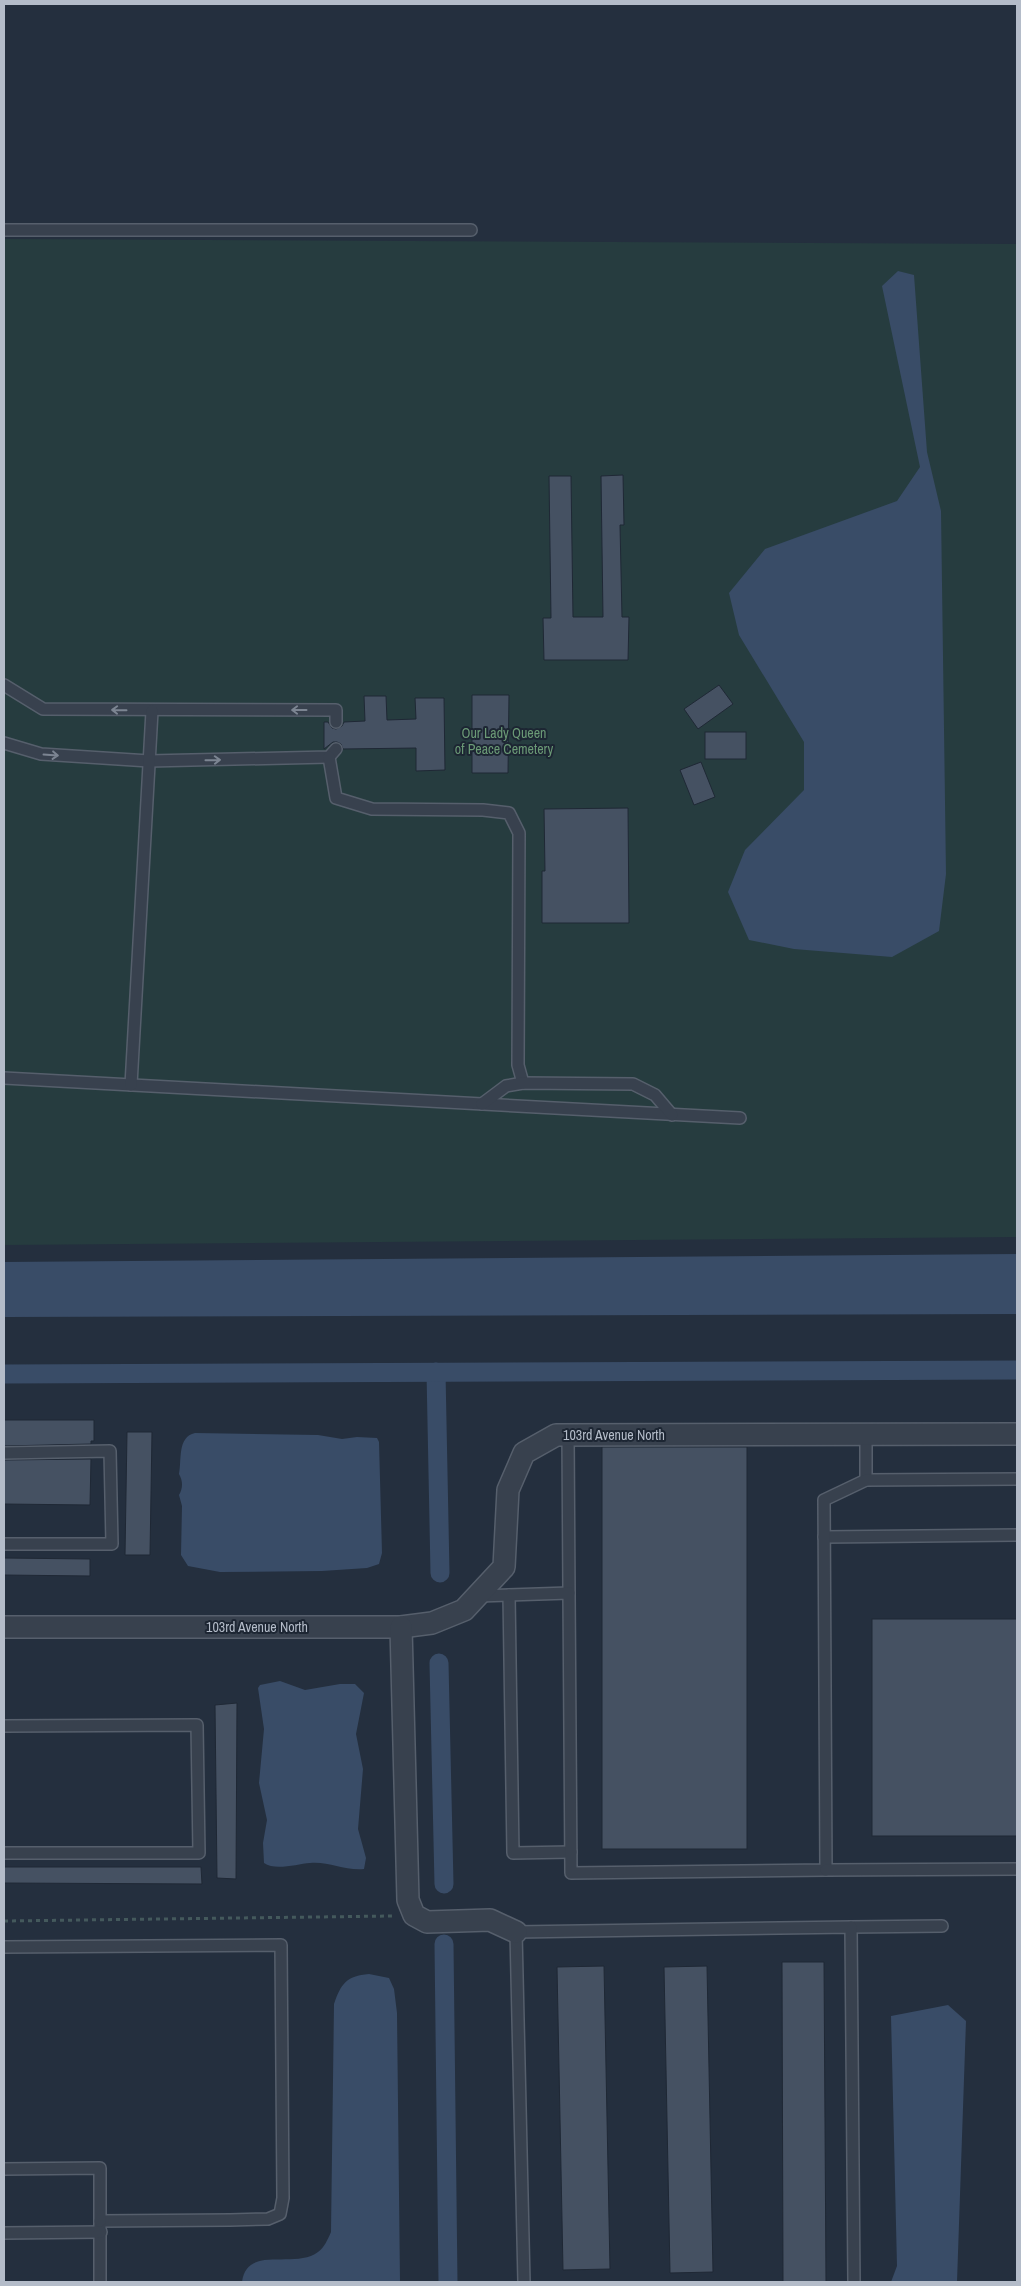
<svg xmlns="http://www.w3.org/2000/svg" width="1021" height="2286" viewBox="0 0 1021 2286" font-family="'Archivo Narrow',sans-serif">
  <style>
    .green { fill: #263c3f }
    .water { fill: #394c67 }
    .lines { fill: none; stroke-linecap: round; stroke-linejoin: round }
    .canal { stroke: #394c67; stroke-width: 19 }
    .building { fill: #455162; stroke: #1f2835 }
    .lane-casing { stroke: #565f6c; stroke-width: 14 }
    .street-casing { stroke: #565f6c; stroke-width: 24 }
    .path { stroke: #44595c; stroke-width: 3; stroke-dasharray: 4 4; stroke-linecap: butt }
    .lane { stroke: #38414e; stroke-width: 11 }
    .street { stroke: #38414e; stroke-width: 21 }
    .oneway { stroke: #7c8592 }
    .labels { text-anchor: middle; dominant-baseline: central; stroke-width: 4; stroke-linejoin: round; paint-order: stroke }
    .park-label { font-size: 14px; fill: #6b9a76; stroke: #1d2633 }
    .street-label { font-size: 14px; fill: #b4bcc9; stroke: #1d2633 }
  </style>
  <rect width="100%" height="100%" fill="#242f3e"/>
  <polygon class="green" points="4,239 1017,244 1017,1237 4,1245"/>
  <g class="water">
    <polygon points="898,271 914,275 927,452 941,511 946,874 939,931 892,957 794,949 749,940 728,892 745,850 804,790 804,742 739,635 729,593 765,549 897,501 920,467 882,286"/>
    <polygon points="1017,1254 1017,1314 4,1317 4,1262"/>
    <path d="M195,1433l123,2 24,4 15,-2 20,1 2,4 3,111 -3,11 -12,4 -45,3 -102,1 -32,-6 -7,-11 1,-49 -3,-11c4,-7 4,-14 0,-21 3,-14 -2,-37 16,-41z"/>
    <path d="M280,1681l25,9 35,-6h15l9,9 -8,41 7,35 -5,60 8,29 -2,11c-19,2 -36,-8 -54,-6 -13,1 -35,8 -46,0l-1,-20 4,-23 -8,-37 5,-54 -6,-41 2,-3z"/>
    <path d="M369,1974l20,4 5,11 3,24 3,269h-158c5,-38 52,-12 76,-30 6,-4 10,-13 13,-20l3,-228c7,-20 12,-28 35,-30z"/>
    <polygon points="948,2005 966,2021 957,2282 891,2282 897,2266 891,2016"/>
  </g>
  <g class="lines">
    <g class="canal">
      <polyline points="436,1372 440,1573"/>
      <polyline points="4,1374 1017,1370"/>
      <polyline points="439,1663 444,1884"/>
      <polyline points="444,1944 448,2282"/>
    </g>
  </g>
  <g class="building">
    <polygon points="623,475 624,525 620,525 622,617 629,617 628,660 544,660 543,618 551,618 549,476 571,476 573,617 603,617 601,476"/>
    <polygon points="719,685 733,704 698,729 684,709"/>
    <polygon points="472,695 509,695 508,773 472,773"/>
    <polygon points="364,696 386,696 387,720 416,719 415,698 444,698 445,770 416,771 416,748 343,749 341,744 337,742 333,742 324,749 324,722 328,722 332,728 336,729 342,726 344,722 365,721"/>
    <rect x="705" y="732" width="41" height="27"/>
    <polygon points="701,762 715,797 694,805 680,770"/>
    <polygon points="628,808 629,923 542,923 542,871 545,871 544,809"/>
    <polygon points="4,1420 94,1420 94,1441 91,1441 91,1444 4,1446"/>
    <polygon points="127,1432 152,1432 150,1555 125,1555"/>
    <rect x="602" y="1447" width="145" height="402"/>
    <polygon points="91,1459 90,1505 4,1504 4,1460"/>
    <polygon points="4,1558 90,1559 90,1576 4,1575"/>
    <rect x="872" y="1619" width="145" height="217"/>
    <polygon points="237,1703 236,1879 217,1878 215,1705"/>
    <polygon points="4,1867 201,1867 202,1884 4,1883"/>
    <polygon points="782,1962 824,1962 826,2282 783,2282"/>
    <polygon points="604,1966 610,2269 563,2270 557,1967"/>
    <polygon points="707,1966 713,2272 670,2273 664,1967"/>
  </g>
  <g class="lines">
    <g class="lane-casing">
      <g id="lane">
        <polyline points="4,230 471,230"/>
        <polyline points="4,685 43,709 336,710 336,722"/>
        <polyline points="4,743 41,754 149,761 329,757 336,749"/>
        <polyline points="329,757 336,798 372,809 483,810 509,813 519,833 518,1065 523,1083"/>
        <polyline points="4,1078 740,1118"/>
        <polyline points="131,1085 152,711"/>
        <polyline points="482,1104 506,1086 523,1083 633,1084 655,1095 672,1115"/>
        <polyline points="866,1434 866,1480"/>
        <polyline points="568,1435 569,1593"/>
        <polyline points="4,1453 110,1451 112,1544 4,1544"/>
        <polyline points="824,1537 1017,1535"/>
        <polyline points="509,1595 513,1853 571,1852"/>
        <polyline points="478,1596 569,1593 571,1873 826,1870 824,1500 866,1480 1017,1479"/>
        <polyline points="4,1726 197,1725 199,1853 4,1853"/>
        <polyline points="826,1870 1017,1869"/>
        <polyline points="851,1927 942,1926"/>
        <polyline points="4,1947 281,1945 283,2198 280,2214 268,2219 230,2220 100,2221 100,2282"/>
        <polyline points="4,2169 100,2168 100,2221"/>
        <polyline points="4,2233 101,2232"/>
        <polyline points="524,2282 516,1932 851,1927 854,2282"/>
      </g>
    </g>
    <g class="street-casing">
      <g id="street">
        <polyline points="4,1627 401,1627 432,1623 464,1610 504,1567 508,1490 524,1453 556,1435 1017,1434"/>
        <polyline points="401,1627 408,1900 414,1915 427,1922 490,1920 516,1932"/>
      </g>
    </g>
    <polyline class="path" points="4,1921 393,1916"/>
    <use href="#lane" class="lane"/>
    <use href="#street" class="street"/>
  </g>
  <defs><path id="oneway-shaft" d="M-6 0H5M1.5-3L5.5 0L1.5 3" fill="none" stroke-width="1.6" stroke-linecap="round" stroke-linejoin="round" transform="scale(1.25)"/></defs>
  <g class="oneway">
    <use href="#oneway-shaft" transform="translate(119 710) rotate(-179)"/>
    <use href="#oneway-shaft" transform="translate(299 710) rotate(180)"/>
    <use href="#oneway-shaft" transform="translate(51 755) rotate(4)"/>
    <use href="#oneway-shaft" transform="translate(213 760) rotate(-1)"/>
  </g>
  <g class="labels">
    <g class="park-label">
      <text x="504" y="733">Our Lady Queen<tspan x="504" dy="16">of Peace Cemetery</tspan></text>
    </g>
    <g class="street-label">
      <text x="614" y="1435">103rd Avenue North</text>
      <text x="257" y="1627">103rd Avenue North</text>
    </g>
  </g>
  <rect width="1021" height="2286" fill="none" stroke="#b4bcc9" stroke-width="10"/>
</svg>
